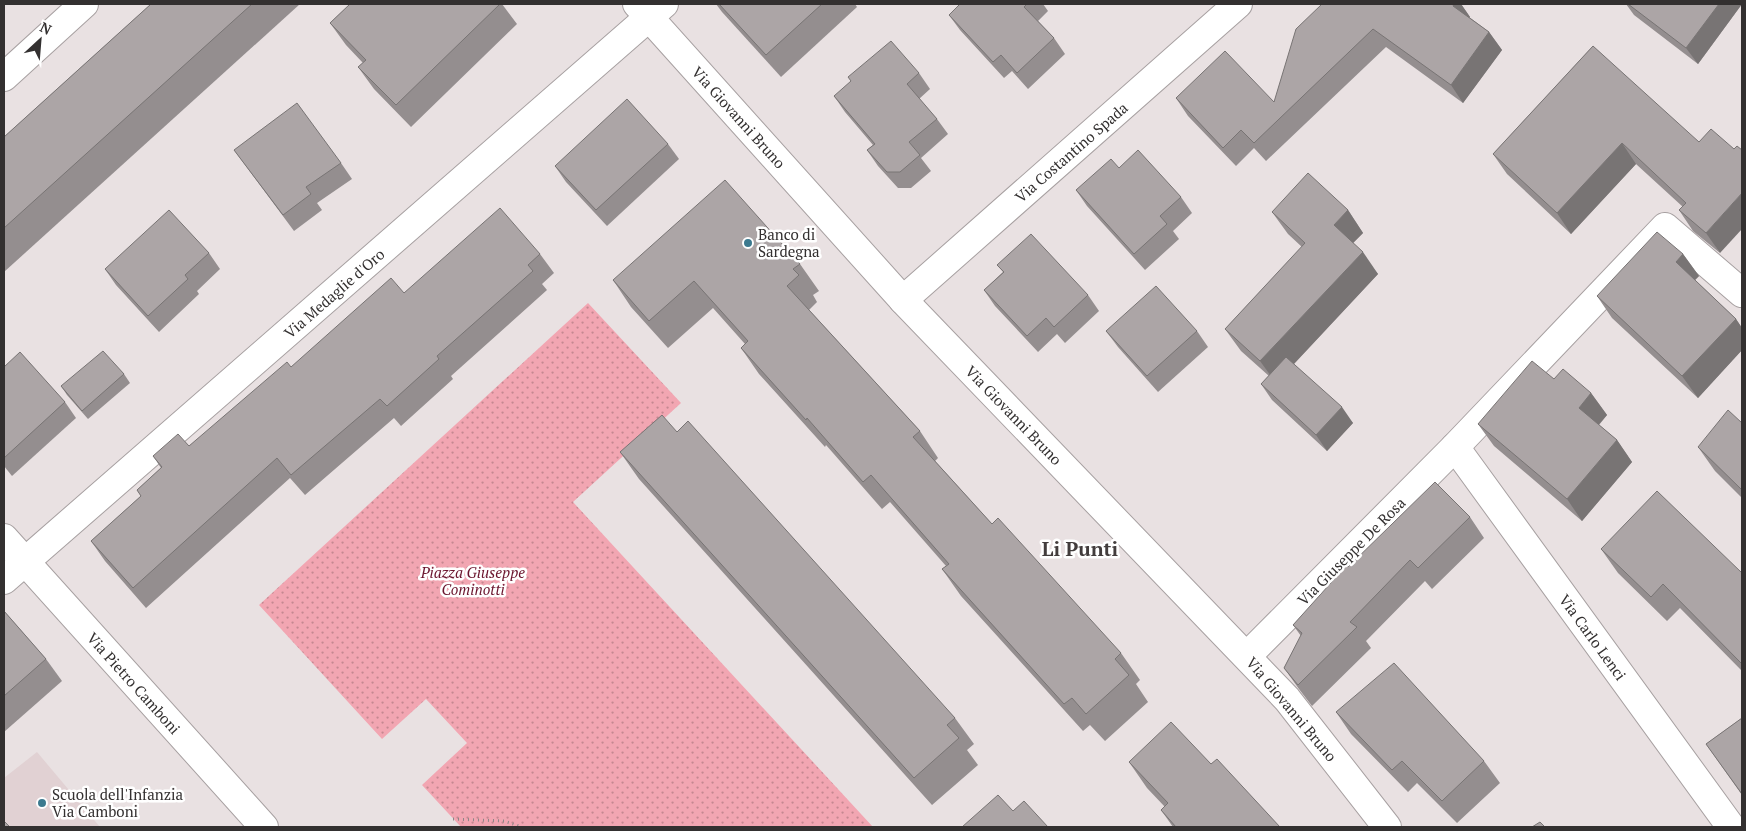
<svg xmlns="http://www.w3.org/2000/svg" width="1746" height="831" viewBox="0 0 1746 831" font-family="'PT Serif',serif">
  <style>
    .built { fill: #e1d1d3 }
    .park { fill: url(#park-dots) }
    .lines { fill: none; stroke-linecap: round; stroke-linejoin: round }
    .street-casing { stroke: #a7a0a1; stroke-width: 30 }
    .secondary-casing { stroke: #a7a0a1; stroke-width: 30 }
    .path { stroke: #8c8787; stroke-width: 3; stroke-dasharray: 1 4; stroke-linecap: butt }
    .street { stroke: #fff; stroke-width: 28 }
    .secondary { stroke: #fff; stroke-width: 28 }
    .wall { fill: #948e8f }
    .shaded-wall { fill: #787474 }
    .building { fill: #aca5a6; stroke: #787474 }
    .poi-dot { fill: #3c7a8f; stroke: #fff; stroke-width: 2 }
    .labels { text-anchor: middle; dominant-baseline: central; stroke-width: 5; stroke-linejoin: round; paint-order: stroke }
    .street-label { font-size: 15px; fill: #333030; stroke: #fff }
    .poi-label { font-size: 15px; fill: #333030; stroke: #fff; text-anchor: start }
    .park-label { font-size: 15px; font-style: italic; fill: #6b152e; stroke: #fff }
    .district-label { font-size: 20px; font-weight: bold; fill: #423c3c; stroke: #fff }
  </style>
  <defs>
    <pattern id="park-dots" width="8" height="8" patternUnits="userSpaceOnUse" patternTransform="scale(1.25)"><rect width="8" height="8" fill="#f2a6b2"/><path d="M2 2h.1M6 6h.1" fill="none" stroke="#c58891" stroke-width="1.8" stroke-linecap="round"/></pattern>
  </defs>
  <rect width="100%" height="100%" fill="#e9e1e2"/>
  <polygon class="built" points="37,752 100,827 4,827 4,778"/>
  <polygon class="park" points="588,303 681,403 573,502 873,827 461,827 422,785 467,743 426,699 382,739 259,605"/>
  <g class="lines">
    <g class="street-casing">
      <g id="street">
        <polyline points="637,4 903,300 1287,699 1387,827"/>
        <polyline points="4,77 84,4"/>
        <polyline points="903,300 1238,4"/>
        <polyline points="1455,447 1731,827"/>
        <polyline points="4,580 664,4"/>
        <polyline points="1247,656 1455,447 1665,227 1742,293"/>
      </g>
    </g>
    <g class="secondary-casing">
      <polyline id="secondary" points="4,538 264,827"/>
    </g>
    <polyline class="path" points="453,819 504,821 522,827"/>
    <use href="#street" class="street"/>
    <use href="#secondary" class="secondary"/>
  </g>
  <g class="wall">
    <polygon points="151,4 300,4 4,272 4,137"/>
    <polygon points="350,4 502,4 517,24 411,127 374,89 358,67 363,63 346,45 330,23"/>
    <polygon points="716,4 855,4 857,7 781,77 722,12"/>
    <polygon points="960,4 1043,4 1048,11 1038,21 1054,38 1065,54 1028,89 1012,71 1004,78 960,30 949,15"/>
    <polygon points="1322,4 1461,4 1470,17 1469,17 1489,32 1502,50 1463,103 1386,47 1266,161 1254,148 1236,166 1188,116 1176,98 1274,102"/>
    <polygon points="1626,4 1742,4 1698,64 1634,15"/>
    <polygon points="1593,46 1720,253 1693,231 1679,210 1683,207 1636,164 1571,234 1507,174 1493,154"/>
    <polygon points="919,73 930,89 919,99 937,119 948,134 921,158 931,171 911,188 898,188 878,166 867,150 873,145 845,112 834,96"/>
    <polygon points="668,144 679,159 607,226 566,182 555,166"/>
    <polygon points="234,150 341,163 352,179 317,203 322,210 294,231"/>
    <polygon points="1119,168 1181,197 1192,213 1173,231 1179,239 1145,270 1087,206 1076,190"/>
    <polygon points="1348,210 1363,233 1353,243 1378,274 1294,364 1353,423 1327,451 1272,400 1261,384 1269,376 1241,351 1225,329 1302,247 1288,234 1272,212"/>
    <polygon points="209,253 220,269 197,291 199,294 159,332 116,285 105,269"/>
    <polygon points="540,254 554,273 542,284 547,290 451,376 453,379 401,426 394,418 305,495 290,478 146,608 105,561 91,541 141,496 137,490 161,468 153,456 189,446 291,367 404,293"/>
    <polygon points="1683,254 1699,276 1695,280 1736,319 1742,328 1742,350 1698,398 1612,318 1597,296"/>
    <polygon points="800,264 819,291 813,295 817,302 809,310 920,431 938,458 935,461 992,524 1121,653 1140,680 1136,684 1148,702 1105,741 1090,725 1083,731 961,596 942,569 946,566 890,502 882,509 826,445 825,447 759,374 741,348 745,344 713,308 668,348 631,307 613,280"/>
    <polygon points="997,265 1088,295 1099,311 1065,343 1057,334 1038,352 995,306 984,290 1003,272"/>
    <polygon points="1106,331 1197,331 1208,347 1158,392 1118,347"/>
    <polygon points="4,367 65,402 76,418 12,476 4,466"/>
    <polygon points="124,374 130,383 88,419 67,395 61,386"/>
    <polygon points="1554,379 1591,393 1607,415 1599,425 1617,440 1632,462 1582,521 1494,446 1478,424"/>
    <polygon points="1742,423 1742,498 1715,471 1698,447"/>
    <polygon points="677,432 955,718 974,744 967,750 978,765 932,805 639,479 620,452"/>
    <polygon points="1470,517 1484,538 1432,589 1425,581 1366,641 1371,648 1312,706 1299,689 1284,668 1301,636 1293,625 1348,567"/>
    <polygon points="1601,549 1742,573 1742,671 1680,608 1667,621 1618,573"/>
    <polygon points="4,611 46,659 62,681 4,732"/>
    <polygon points="1336,712 1484,761 1500,783 1457,823 1417,783 1408,792 1351,734"/>
    <polygon points="1742,718 1742,795 1706,744"/>
    <polygon points="1129,762 1211,764 1280,827 1173,827 1161,810 1165,807 1147,788"/>
  </g>
  <g class="shaded-wall">
    <polygon points="1454,4 1461,4 1470,17 1465,24 1453,6"/>
    <polygon points="1719,4 1742,4 1698,64 1686,48"/>
    <polygon points="1489,32 1502,50 1463,103 1451,85"/>
    <polygon points="1622,143 1636,164 1571,234 1557,213"/>
    <polygon points="1742,193 1742,229 1720,253 1706,233"/>
    <polygon points="1348,210 1363,233 1349,247 1334,225"/>
    <polygon points="1363,252 1378,274 1276,383 1260,361"/>
    <polygon points="1683,254 1699,276 1691,284 1676,262"/>
    <polygon points="1736,319 1742,328 1742,350 1698,398 1682,376"/>
    <polygon points="1591,393 1607,415 1594,430 1579,408"/>
    <polygon points="1342,407 1353,423 1327,451 1316,435"/>
    <polygon points="1617,440 1632,462 1582,521 1567,499"/>
  </g>
  <g class="building">
    <polygon points="151,4 252,4 4,228 4,137"/>
    <polygon points="350,4 500,4 396,105 358,67 366,60 330,23"/>
    <polygon points="719,4 822,4 766,55"/>
    <polygon points="960,4 1027,4 1024,7 1054,38 1017,73 1001,55 993,62 949,15"/>
    <polygon points="1322,4 1454,4 1453,6 1489,32 1451,85 1373,29 1254,143 1241,130 1223,148 1176,98 1225,51 1274,102 1296,29"/>
    <polygon points="1628,4 1719,4 1686,48"/>
    <polygon points="891,41 919,73 907,84 937,119 909,142 920,155 900,172 887,172 867,150 875,144 834,96 851,81 848,77"/>
    <polygon points="1593,46 1699,142 1711,129 1734,149 1737,146 1742,150 1742,193 1706,233 1679,210 1686,203 1622,143 1557,213 1493,154"/>
    <polygon points="627,99 668,144 596,210 555,166"/>
    <polygon points="297,103 341,163 306,187 311,194 283,215 234,150"/>
    <polygon points="1138,150 1181,197 1160,216 1167,224 1134,254 1076,190 1111,159 1119,168"/>
    <polygon points="1308,173 1348,210 1334,225 1363,252 1260,361 1225,329 1305,243 1272,212"/>
    <polygon points="725,180 800,264 793,269 799,275 787,286 920,431 913,437 992,524 998,518 1121,653 1115,659 1129,675 1086,714 1072,698 1064,704 942,569 949,564 871,475 863,482 807,418 806,420 741,348 748,341 694,281 649,321 613,280"/>
    <polygon points="500,208 540,254 528,265 533,271 437,356 439,359 387,406 380,399 291,475 277,458 133,588 91,541 141,496 137,490 162,467 153,456 178,434 189,446 287,362 291,367 391,278 404,293"/>
    <polygon points="169,210 209,253 185,275 188,279 148,316 105,269"/>
    <polygon points="1657,232 1683,254 1676,262 1736,319 1682,376 1597,296"/>
    <polygon points="1031,234 1088,295 1054,327 1046,318 1027,336 984,290 1004,272 997,265"/>
    <polygon points="1156,286 1197,331 1147,376 1106,331"/>
    <polygon points="103,351 124,374 82,411 61,386"/>
    <polygon points="20,352 65,402 4,458 4,367"/>
    <polygon points="1286,357 1342,407 1316,435 1261,384"/>
    <polygon points="1532,361 1554,379 1563,369 1591,393 1579,408 1617,440 1567,499 1478,424"/>
    <polygon points="1728,410 1742,423 1742,490 1698,447"/>
    <polygon points="662,415 677,432 688,421 955,718 947,725 959,738 914,778 620,452"/>
    <polygon points="1435,482 1470,517 1418,568 1410,560 1350,622 1357,627 1298,685 1284,668 1302,633 1293,625 1347,565 1348,567"/>
    <polygon points="1657,491 1742,573 1742,664 1663,584 1651,597 1601,549"/>
    <polygon points="4,611 46,659 4,696"/>
    <polygon points="1394,663 1484,761 1442,801 1402,761 1392,770 1336,712"/>
    <polygon points="1742,718 1742,794 1706,744"/>
    <polygon points="1171,722 1211,764 1217,759 1280,827 1176,827 1161,810 1168,803 1129,762"/>
    <polygon points="998,795 1013,811 1024,801 1048,827 962,827"/>
    <polygon points="5,822 10,827 4,827 4,824"/>
    <polygon points="1540,822 1545,827 1532,827"/>
  </g>
  <g class="poi-dot">
    <circle cx="748" cy="243" r="5"/>
    <circle cx="42" cy="803" r="5"/>
  </g>
  <g class="labels">
    <g class="street-label">
      <text transform="translate(739 117) rotate(48)">Via Giovanni Bruno</text>
      <text transform="translate(1071 152) rotate(-41)">Via Costantino Spada</text>
      <text transform="translate(334 293) rotate(-41)">Via Medaglie d'Oro</text>
      <text transform="translate(1014 415) rotate(46)">Via Giovanni Bruno</text>
      <text transform="translate(1351 551) rotate(-45)">Via Giuseppe De Rosa</text>
      <text transform="translate(1593 637) rotate(54)">Via Carlo Lenci</text>
      <text transform="translate(134 683) rotate(48)">Via Pietro Camboni</text>
      <text transform="translate(1292 709) rotate(50)">Via Giovanni Bruno</text>
    </g>
    <g class="poi-label">
      <text x="758" y="234">Banco di<tspan x="758" dy="17">Sardegna</tspan></text>
      <text x="52" y="794">Scuola dell'Infanzia<tspan x="52" dy="17">Via Camboni</tspan></text>
    </g>
    <g class="park-label">
      <text x="473" y="572">Piazza Giuseppe<tspan x="473" dy="17">Cominotti</tspan></text>
    </g>
    <g class="district-label">
      <text x="1080" y="548">Li Punti</text>
    </g>
  </g>
  <rect width="1746" height="831" fill="none" stroke="#333030" stroke-width="10"/>
  <g transform="translate(40 40) rotate(26)" stroke="#ffffff" stroke-width="4" paint-order="stroke">
  <path d="M0-4L9 19L0 12L-9 19Z" fill="#333030"/>
  <text y="-8" font-size="14" font-weight="bold" text-anchor="middle" fill="#333030">N</text>
  </g>
</svg>
